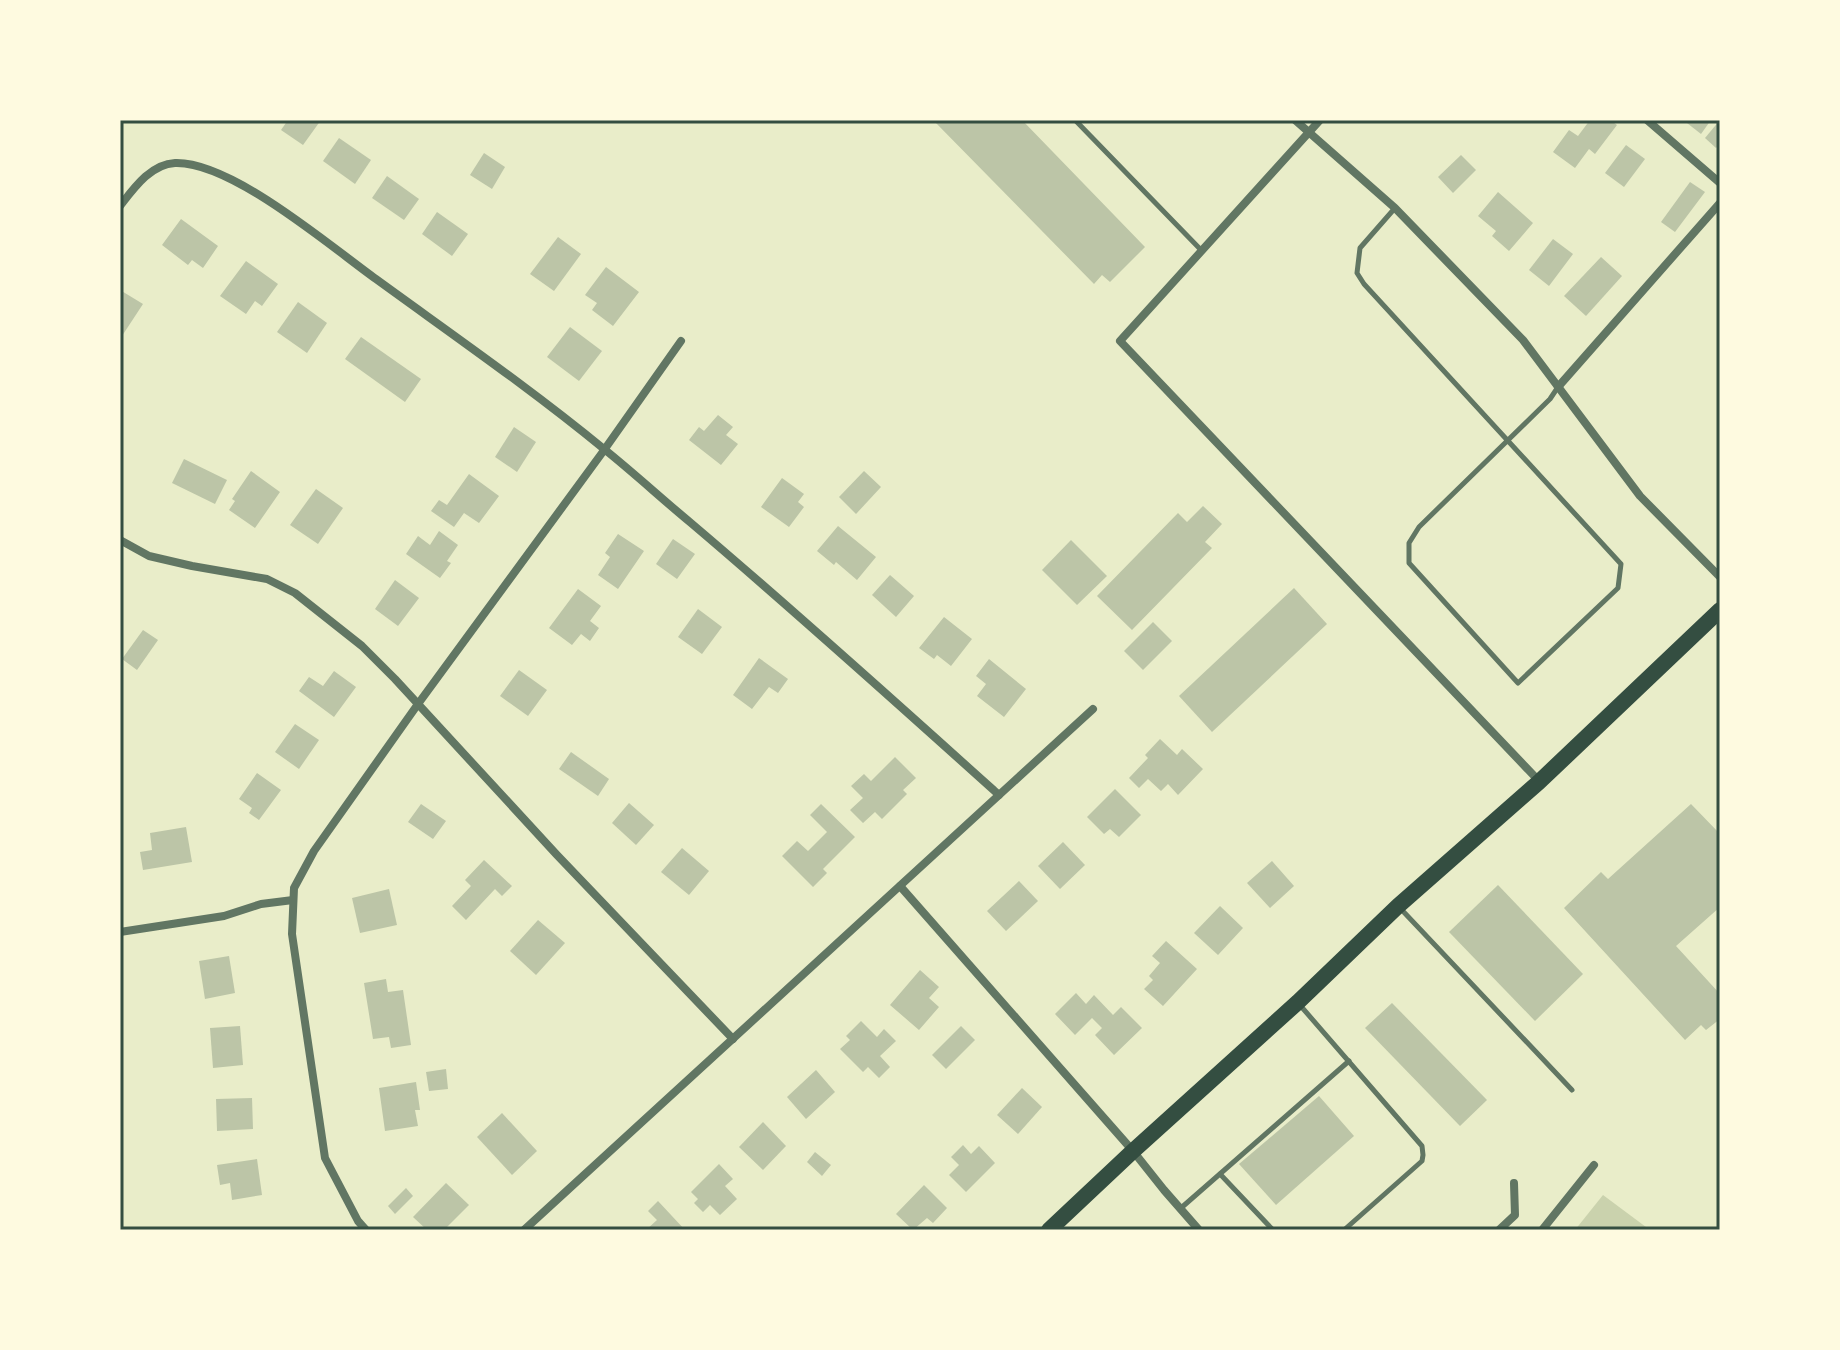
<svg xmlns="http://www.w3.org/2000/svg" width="1840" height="1350" viewBox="0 0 1840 1350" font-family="'Sofia Sans Condensed',sans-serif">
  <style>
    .green { fill: #cad2ad }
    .building { fill: #bcc5a7 }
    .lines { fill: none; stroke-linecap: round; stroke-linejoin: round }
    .service { stroke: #617663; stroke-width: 5 }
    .minor { stroke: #617663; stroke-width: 8 }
    .primary { stroke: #344e41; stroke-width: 16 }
    .neatline { fill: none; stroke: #344e41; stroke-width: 3 }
  </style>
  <rect width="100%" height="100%" fill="#e9edc9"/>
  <polygon class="green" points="1603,1195 1650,1230 1575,1230"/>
  <g class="building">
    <polygon points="288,120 321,120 303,145 281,130"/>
    <polygon points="933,120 1022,120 1145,247 1110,282 1102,275 1094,284"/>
    <polygon points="1590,120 1610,120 1617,125 1595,154 1589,149 1575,168 1553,152 1569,130 1578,136"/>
    <polygon points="1689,120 1711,120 1701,134 1687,123"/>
    <polygon points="1720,120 1720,144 1716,148 1705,138"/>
    <polygon points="339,138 371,160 355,184 323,161"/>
    <polygon points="1626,145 1645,159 1624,187 1605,173"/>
    <polygon points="484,153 505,167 492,189 470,175"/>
    <polygon points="1461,155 1476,170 1453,193 1438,177"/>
    <polygon points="387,176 419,199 404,220 372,198"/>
    <polygon points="1690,182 1705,192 1675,232 1661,222"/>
    <polygon points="1498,192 1533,223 1509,251 1492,236 1496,231 1478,216"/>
    <polygon points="437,212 468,234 452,256 422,234"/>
    <polygon points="181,219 218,246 203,268 192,260 188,265 162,245"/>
    <polygon points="558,237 581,254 554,291 530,274"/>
    <polygon points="1553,239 1573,254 1549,286 1529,270"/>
    <polygon points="1601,257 1622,276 1586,316 1564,296"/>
    <polygon points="246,261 278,284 262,306 255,301 246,314 220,296"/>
    <polygon points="606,267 639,292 613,326 592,310 597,303 585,295"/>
    <polygon points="120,290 143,304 120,339"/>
    <polygon points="298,302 327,323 307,353 277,332"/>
    <polygon points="570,327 602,351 579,381 547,357"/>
    <polygon points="361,337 421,379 405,402 345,359"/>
    <polygon points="718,415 733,427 726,435 738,444 721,465 689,440 699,427 704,431"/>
    <polygon points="514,427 536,442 517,472 495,457"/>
    <polygon points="184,459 227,480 215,504 172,483"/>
    <polygon points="251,471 280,492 255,528 229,510 235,501 232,499"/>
    <polygon points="864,471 881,487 856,514 839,497"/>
    <polygon points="469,474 499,496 479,523 464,513 454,527 431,511 439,500 447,505"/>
    <polygon points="782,478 804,494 798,502 804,507 789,527 761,507"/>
    <polygon points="316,489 343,508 318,544 290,525"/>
    <polygon points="1203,506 1222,524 1205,542 1212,548 1132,630 1097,596 1178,513 1187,522"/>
    <polygon points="838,526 876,557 857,580 836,562 834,565 817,551"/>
    <polygon points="439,531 458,545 447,561 451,563 440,578 406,554 418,536 430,545"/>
    <polygon points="618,534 644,551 618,589 598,575 610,557 605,553"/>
    <polygon points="673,539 695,554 677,579 656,564"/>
    <polygon points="1071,540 1107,576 1077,605 1042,570"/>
    <polygon points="890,575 914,596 896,617 872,595"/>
    <polygon points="395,580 419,598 398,626 375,609"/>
    <polygon points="1294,588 1327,624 1212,732 1179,696"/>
    <polygon points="578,589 601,606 590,621 599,628 590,641 581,634 572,645 549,628"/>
    <polygon points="698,609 722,627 702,654 678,637"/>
    <polygon points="944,617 972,639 951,666 937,655 934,659 919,648"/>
    <polygon points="1153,622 1172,641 1143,670 1124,651"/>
    <polygon points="143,630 158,640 137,670 122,659"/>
    <polygon points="759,658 788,679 778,693 769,687 752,709 733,695"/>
    <polygon points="989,659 1026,689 1004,717 977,696 986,684 976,676"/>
    <polygon points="519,670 547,690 528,716 500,696"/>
    <polygon points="334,671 356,687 334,717 299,691 309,677 323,686"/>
    <polygon points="295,724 319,740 299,769 275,752"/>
    <polygon points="1160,739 1177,755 1182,749 1203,769 1178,795 1168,784 1161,791 1148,779 1139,788 1129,778 1148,758 1145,755"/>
    <polygon points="571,752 609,779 598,796 559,769"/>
    <polygon points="895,757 916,778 903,790 907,794 882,819 875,812 863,823 850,810 863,798 851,786 864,774 871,781"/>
    <polygon points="257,773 281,790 259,820 249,813 252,808 239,799"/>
    <polygon points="1115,789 1141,815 1119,837 1110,829 1104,834 1087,817"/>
    <polygon points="629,803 654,825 636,845 612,823"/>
    <polygon points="421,804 446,821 433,839 408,822"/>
    <polygon points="821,804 855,837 823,869 827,873 813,887 782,856 797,841 808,851 827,832 810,815"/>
    <polygon points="1691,804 1720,834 1720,907 1676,946 1720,994 1720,1019 1706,1030 1701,1025 1685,1040 1564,908 1601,872 1608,879"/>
    <polygon points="186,827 192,862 143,870 140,852 152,850 150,833"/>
    <polygon points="1063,842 1085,865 1060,889 1038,866"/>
    <polygon points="682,848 709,871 689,895 661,872"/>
    <polygon points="484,860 512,886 502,896 495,889 466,920 452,906 471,886 465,880"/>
    <polygon points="1272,861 1294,886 1270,908 1247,883"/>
    <polygon points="1019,881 1038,901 1006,931 987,911"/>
    <polygon points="1498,885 1583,974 1535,1021 1449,932"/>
    <polygon points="389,889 397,925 360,933 352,898"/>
    <polygon points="1220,906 1243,928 1218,955 1194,933"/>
    <polygon points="538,920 565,943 536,975 510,951"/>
    <polygon points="1166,941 1197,969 1163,1006 1144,989 1153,980 1149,976 1160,963 1152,956"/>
    <polygon points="229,956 235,993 205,999 199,961"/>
    <polygon points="920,970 939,987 929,998 939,1007 919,1030 890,1005"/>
    <polygon points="386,979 388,992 403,990 411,1045 391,1048 389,1037 373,1039 364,983"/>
    <polygon points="1076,993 1086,1004 1094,995 1113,1015 1121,1007 1142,1028 1114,1055 1095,1035 1102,1028 1092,1018 1075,1035 1055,1014"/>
    <polygon points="1392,1003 1487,1100 1460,1126 1365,1028"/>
    <polygon points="861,1021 877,1037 884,1029 896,1041 880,1056 890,1067 879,1078 868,1067 863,1072 840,1049 850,1040 846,1036"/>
    <polygon points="240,1026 243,1065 213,1068 210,1028"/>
    <polygon points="961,1026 975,1040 946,1069 932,1055"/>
    <polygon points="446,1069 448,1089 429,1091 426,1072"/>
    <polygon points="816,1070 835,1092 806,1119 787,1097"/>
    <polygon points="416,1082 420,1110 415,1110 418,1126 385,1131 379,1088"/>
    <polygon points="1022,1088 1042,1107 1018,1134 997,1115"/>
    <polygon points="1319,1096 1354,1136 1276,1205 1239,1164"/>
    <polygon points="252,1098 253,1129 217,1131 216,1099"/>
    <polygon points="502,1113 537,1151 512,1175 477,1137"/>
    <polygon points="763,1122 786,1146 763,1170 739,1147"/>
    <polygon points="963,1145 971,1154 979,1146 995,1163 966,1192 949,1175 959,1165 951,1157"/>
    <polygon points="815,1152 831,1165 822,1176 807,1162"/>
    <polygon points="257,1159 262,1195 232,1200 230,1183 220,1185 217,1165"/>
    <polygon points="719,1164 733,1179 725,1186 737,1199 720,1215 710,1205 703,1212 694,1203 698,1199 691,1192"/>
    <polygon points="446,1183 469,1205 444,1230 427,1230 413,1217"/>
    <polygon points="924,1185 947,1208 933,1223 927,1218 913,1230 896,1214"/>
    <polygon points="406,1188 413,1196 395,1214 388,1206"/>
    <polygon points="658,1201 685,1230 646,1230 657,1220 648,1211"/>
  </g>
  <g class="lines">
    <g class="service">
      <polyline points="1075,120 1202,251"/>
      <polyline points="1395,208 1360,248 1357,273 1364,284 1621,564 1618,588 1518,683 1409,563 1409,543 1419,527 1550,399 1558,387"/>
      <polyline points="1399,907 1572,1090"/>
      <polyline points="1299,1004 1422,1146 1423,1155 1422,1161 1344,1230"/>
      <polyline points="1220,1174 1273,1230"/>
      <polyline points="1181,1208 1349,1061"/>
    </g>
    <g class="minor">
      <polyline points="1295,120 1395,208 1523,340 1640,496 1720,577"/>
      <polyline points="1320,120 1120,341 1539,781"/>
      <polyline points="1647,120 1720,183"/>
      <path d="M120,206c14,-18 31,-42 55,-43 56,-2 155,83 201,116 77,56 155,110 228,170 30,24 58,50 87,74 105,89 207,181 308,272"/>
      <polyline points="1558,387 1720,203"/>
      <polyline points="120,540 149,556 192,566 267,579 295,593 362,646 395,679 557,855 733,1039"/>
      <polyline points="900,886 1133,1151 1164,1190 1199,1230"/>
      <polyline points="120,932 224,916 261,904 293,900"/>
      <polyline points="366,1230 358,1221 325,1158 292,934 294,888 314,851 418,704 602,453 681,341"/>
      <polyline points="524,1230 1093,709"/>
      <polyline points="1499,1230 1515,1215 1514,1183"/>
      <polyline points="1542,1230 1594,1165"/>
    </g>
    <polyline class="primary" points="1049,1230 1133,1151 1298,1002 1398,906 1539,782 1720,610"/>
  </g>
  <rect width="1840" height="1350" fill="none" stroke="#fefae0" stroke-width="244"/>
  <rect x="122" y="122" width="1596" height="1106" class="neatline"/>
</svg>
